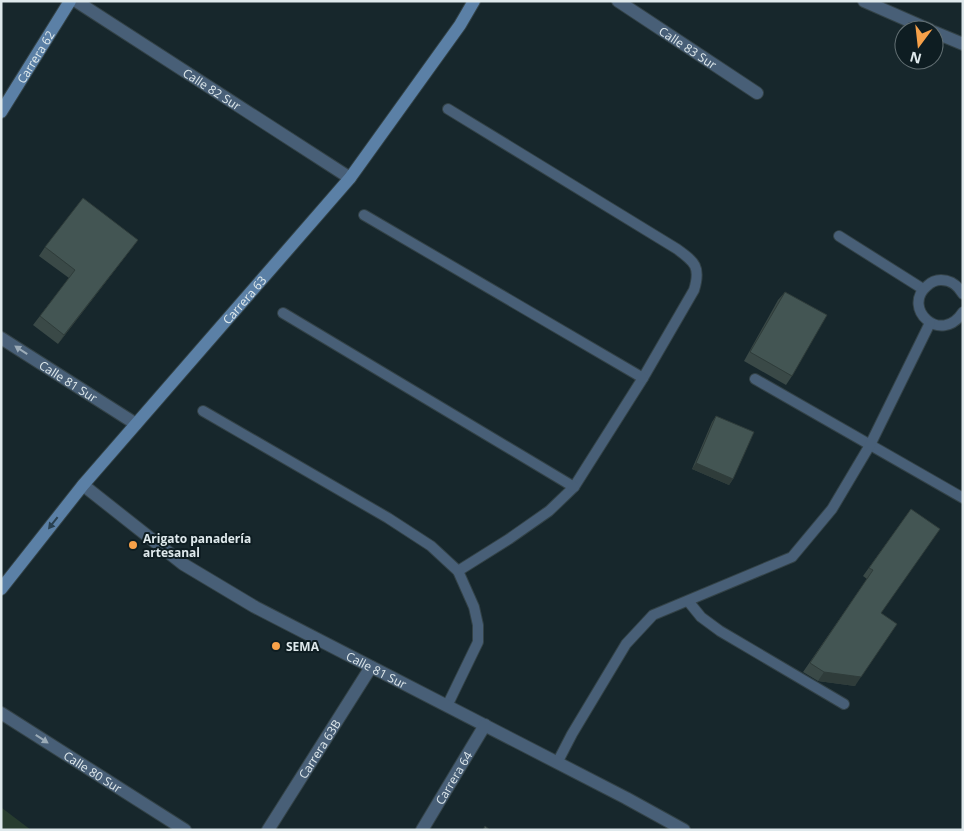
<svg xmlns="http://www.w3.org/2000/svg" width="964" height="831" viewBox="0 0 964 831" font-family="'Open Sans',sans-serif">
  <style>
    .green { fill: #273c2f }
    .lines { fill: none; stroke-linecap: round; stroke-linejoin: round }
    .lane-casing { stroke: #334247; stroke-width: 12 }
    .street-casing { stroke: #334247; stroke-width: 14 }
    .secondary-casing { stroke: #334247; stroke-width: 14 }
    .lane { stroke: #485f77; stroke-width: 10 }
    .street { stroke: #485f77; stroke-width: 12 }
    .secondary { stroke: #5b80a6; stroke-width: 12 }
    .wall { fill: #3a4947 }
    .shaded-wall { fill: #2f3c3a }
    .building { fill: #435553; stroke: #2f3c3a }
    .oneway { fill: #9babb7 }
    .oneway2 { fill: #294050 }
    .poi-dot { fill: #f7a149; stroke: #0e1d22; stroke-width: 2 }
    .labels { text-anchor: middle; dominant-baseline: central; stroke-width: 4; stroke-linejoin: round; paint-order: stroke }
    .street-label { font-size: 12px; fill: #dfe9ec; stroke: #0e1d22 }
    .poi-label { font-size: 12px; font-weight: bold; fill: #dfe9ec; stroke: #0e1d22; text-anchor: start }
  </style>
  <rect width="100%" height="100%" fill="#17272c"/>
  <polygon class="green" points="1,807 2,808 31,830 1,830"/>
  <g class="lines">
    <g class="lane-casing">
      <g id="lane">
        <path d="M448,109l229,140c18,13 24,18 17,41l-51,88 -69,109 -25,24 -40,28 -51,32"/>
        <polyline points="364,215 643,378"/>
        <polyline points="839,236 923,289"/>
        <path d="M963,294c-5,-8 -11,-14 -22,-14 -5,0 -10,2 -14,6 -26,22 14,60 36,26"/>
        <polyline points="283,313 574,487"/>
        <polyline points="755,379 963,498"/>
        <polyline points="203,411 388,518 431,546 458,571 474,607 478,625 478,642 447,706"/>
        <polyline points="688,601 701,617 720,631 844,704"/>
        <polyline points="557,763 572,734 626,644 653,615 792,557 832,509 870,445 930,323"/>
      </g>
    </g>
    <g class="street-casing">
      <g id="street">
        <path id="s1" d="M76,1l274,177"/>
        <path id="s2" d="M618,1l139,92"/>
        <polyline points="864,1 930,30"/>
        <polyline points="934,32 963,44"/>
        <path id="s3" d="M1,338l135,86"/>
        <path id="s4" d="M83,485l100,79 72,43 371,191 58,32"/>
        <path id="s5" d="M1,713l184,117"/>
        <path id="s6" d="M268,830l103,-163"/>
        <path id="s7" d="M422,830l63,-105"/>
      </g>
    </g>
    <g class="secondary-casing">
      <g id="secondary">
        <path id="s8" d="M1,112l69,-111"/>
        <path id="s9" d="M1,589l82,-104 267,-307 110,-153 14,-24"/>
      </g>
    </g>
    <use href="#lane" class="lane"/>
    <use href="#street" class="street"/>
    <use href="#secondary" class="secondary"/>
  </g>
  <g class="wall">
    <polygon points="138,240 58,344 33,325 69,278 39,256 45,247"/>
    <polygon points="785,292 792,376 786,385 744,361 778,300"/>
    <polygon points="716,416 733,479 729,485 692,469 712,422"/>
    <polygon points="911,509 881,613 855,686 818,681 803,672 867,579 863,576"/>
  </g>
  <g class="shaded-wall">
    <polygon points="138,240 131,249 58,344 64,335"/>
    <polygon points="696,463 733,479 729,485 692,469"/>
    <polygon points="824,672 861,677 855,686 818,681"/>
  </g>
  <g class="building">
    <polygon points="83,198 138,240 64,335 40,316 75,270 45,247"/>
    <polygon points="785,292 827,315 792,376 750,352"/>
    <polygon points="716,416 754,432 733,479 696,463"/>
    <polygon points="911,509 940,529 881,613 897,624 861,677 824,672 810,663 873,570 869,568"/>
    <polygon points="485,826 490,830 483,830"/>
  </g>
  <defs><path id="oneway-solid" d="M-6-.8H1V-3.2L6.5 0L1 3.2V.8H-6Z" transform="scale(1.25)"/></defs>
  <g class="oneway">
    <use href="#oneway-solid" transform="translate(21 350) rotate(-147)"/>
    <use href="#oneway-solid" transform="translate(42 739) rotate(33)"/>
  </g>
  <use class="oneway2" href="#oneway-solid" transform="translate(53 523) rotate(128)"/>
  <g class="poi-dot">
    <circle cx="133" cy="545" r="5"/>
    <circle cx="276" cy="646" r="5"/>
  </g>
  <g class="labels">
    <g class="street-label">
      <text stroke="none"><textPath href="#s2" startOffset="84">Calle 83 Sur</textPath></text>
      <text stroke="none"><textPath href="#s8" startOffset="65">Carrera 62</textPath></text>
      <text stroke="none"><textPath href="#s1" startOffset="162">Calle 82 Sur</textPath></text>
      <text stroke="none"><textPath href="#s9" startOffset="378">Carrera 63</textPath></text>
      <text stroke="none"><textPath href="#s3" startOffset="80">Calle 81 Sur</textPath></text>
      <text stroke="none"><textPath href="#s4" startOffset="348">Calle 81 Sur</textPath></text>
      <text stroke="none"><textPath href="#s6" startOffset="96">Carrera 63B</textPath></text>
      <text stroke="none"><textPath href="#s5" startOffset="109">Calle 80 Sur</textPath></text>
      <text stroke="none"><textPath href="#s7" startOffset="61">Carrera 64</textPath></text>
    </g>
    <g class="poi-label">
      <text x="143" y="538">Arigato panadería<tspan x="143" dy="14">artesanal</tspan></text>
      <text x="286" y="646">SEMA</text>
    </g>
  </g>
  <rect width="964" height="831" fill="none" stroke="#dfe9ec" stroke-width="5"/>
  <g transform="translate(919 45) rotate(195)"><circle r="24" fill="#0e1d22" stroke="#626f73"/>
  <path d="M0-4L9 19L0 12L-9 19Z" fill="#f7a149"/>
  <text y="-8" font-size="14" font-weight="bold" text-anchor="middle" fill="#dfe9ec">N</text>
  </g>
</svg>
